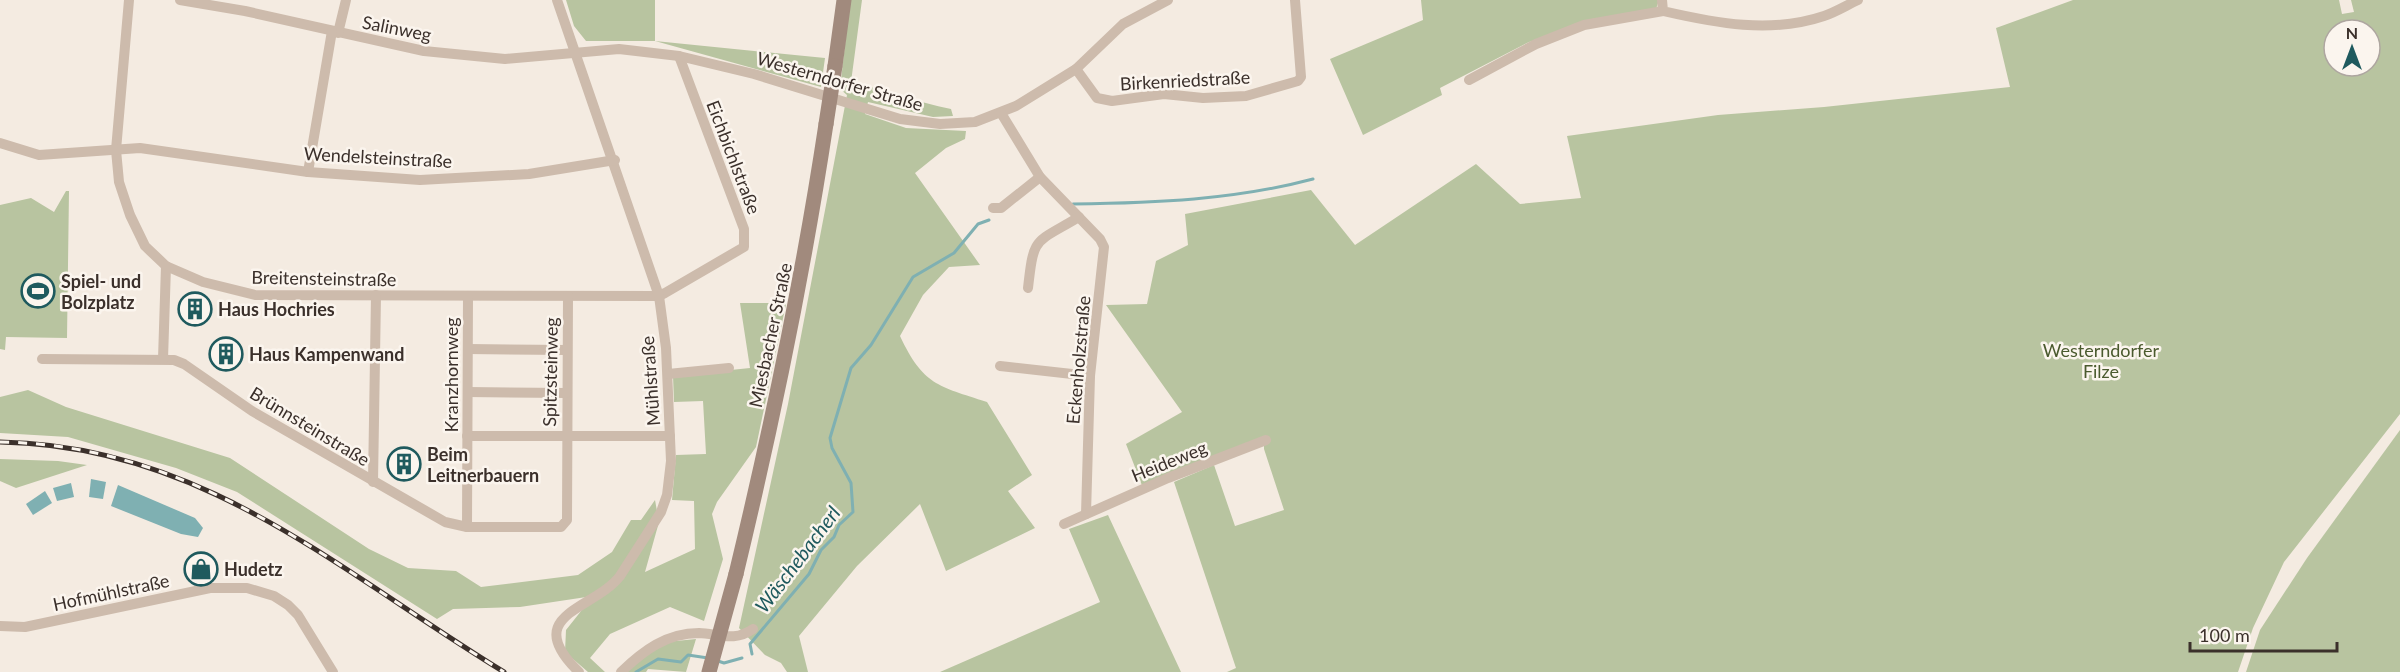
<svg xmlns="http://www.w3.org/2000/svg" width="2400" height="672" viewBox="0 0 2400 672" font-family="Lato,sans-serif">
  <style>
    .green { fill: #b8c4a0; fill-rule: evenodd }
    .water { fill: #7fb0b2 }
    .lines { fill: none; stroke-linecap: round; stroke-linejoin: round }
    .stream { stroke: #7fb0b2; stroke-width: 3 }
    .minor { stroke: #cdbbac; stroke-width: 10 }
    .secondary { stroke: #a18a7d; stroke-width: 15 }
    .rail-casing { stroke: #3b302b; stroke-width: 5 }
    .rail { stroke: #fbf5ee; stroke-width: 3; stroke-dasharray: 9; stroke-linecap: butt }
    .secondary-bridge { stroke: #a18a7d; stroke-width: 15 }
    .labels { text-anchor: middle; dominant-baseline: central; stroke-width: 5; stroke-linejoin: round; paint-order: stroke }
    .street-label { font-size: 18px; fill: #3b302b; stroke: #fbf5ee }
    .poi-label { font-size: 18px; font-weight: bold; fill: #3b302b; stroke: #fbf5ee; text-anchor: start }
    .park-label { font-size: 18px; fill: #4a5a2e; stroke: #fbf5ee }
    .water-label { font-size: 20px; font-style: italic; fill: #1f5a5e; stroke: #fbf5ee }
  </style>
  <rect width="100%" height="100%" fill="#f4ebe1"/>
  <g class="green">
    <polygon points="566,0 655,0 655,41 825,58 821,87 655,41 586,41 574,26"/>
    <path d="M850,0h12l-11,82c34,8 66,20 100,27l2,7 -20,1 -65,-15 -3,12 41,14 60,3 -1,8 -19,9 -31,25 65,92 -31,2 -26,28 -23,41c23,49 38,50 87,66l45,73 -24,16 27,37 -89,43 -26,-67 -63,62 -58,70 9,36h-21l-6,-9 -16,-8 -26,-27 49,-224 59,-309 -7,-6z"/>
    <polygon points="1421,0 1659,0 1656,9 1529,42 1440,88 1442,95 1363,135 1330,59 1423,20"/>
    <path d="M2073,0h266l3,14 12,-2 -3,-12h49v414l-116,148 -31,66 -15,44h-1011l9,-4 -62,-186 40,-17 21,61 49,-16 -20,-61v-10l-121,49 -17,-44 56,-32 -76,-107 41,-1 9,-43 32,-16 -3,-31 126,-24 44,55 121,-81 44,40 61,-6 -14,-62 151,-21 106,-8 186,-20 -14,-59zM2334,30h36v36h-36z"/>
    <polygon points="66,191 69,191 67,338 6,337 5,350 0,349 0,205 31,198 54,212"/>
    <polygon points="740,303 776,303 770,316 786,304 756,447 717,502 712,514 723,559 704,621 670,607 610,634 590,658 605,672 588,672 565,652 566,630 593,596 520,607 453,609 437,619 237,492 176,468 68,437 0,433 0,397 28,390 66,407 230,458 369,549 408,568 456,571 481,587 578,575 612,552 631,520 641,520 655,500 659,522 645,572 695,549 694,501 672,500 676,455 706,454 703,401 674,402 673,376 750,368"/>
    <polygon points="2400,430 2400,672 2246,672 2260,630 2307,558"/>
    <polygon points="0,459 58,461 87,465 16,488 0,481"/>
    <polygon points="1108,515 1181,672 940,672 1100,602 1069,529"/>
    <polygon points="696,639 686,672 648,669 646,672 623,672 666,642"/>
  </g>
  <g class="water">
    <polygon points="91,479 106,482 103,499 89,497"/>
    <polygon points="71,483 74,497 57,501 53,488"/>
    <polygon points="118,485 195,518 203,528 198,537 181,534 111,506"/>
    <polygon points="45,491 52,503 33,515 26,504"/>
  </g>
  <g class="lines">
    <g class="stream">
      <path d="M1073,204c82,-1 161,-4 240,-25"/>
      <polyline points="752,654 750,644 809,574 821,550 834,537 839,525 853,512 851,483 832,448 830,438 851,368 871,345 913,277 954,253 978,224 989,220"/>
      <polyline points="718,661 724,663 742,658"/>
      <polyline points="636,672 658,659 681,662 688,655 708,658"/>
    </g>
    <g class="minor">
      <polyline points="129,0 116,150 119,182 130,215 145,246 166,266 203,282 255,295 659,296 665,293 744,247 744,229 679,56"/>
      <polyline points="180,0 245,11 424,51 505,59 619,49 679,56 754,74 900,119 940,124 975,122 1016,106 1076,69 1123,24 1168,0"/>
      <path d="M557,0l102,296 7,52 5,113 -4,34 -6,17 -41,64c-26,34 -101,38 -41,96"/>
      <path d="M1662,0l1,11c52,12 108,23 161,5 12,-4 23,-11 34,-16"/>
      <polyline points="338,33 346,0"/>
      <polyline points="1076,69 1097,98 1112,101 1164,94 1203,98 1246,96 1298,81 1301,77 1295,0"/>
      <polyline points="1469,80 1536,44 1584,25 1663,11"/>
      <polyline points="1001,113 1040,177 1100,239 1104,247 1090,376 1086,514"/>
      <polyline points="0,143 39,155 140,148 308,172 420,180 529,174 615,160"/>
      <polyline points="308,172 332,31"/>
      <polyline points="993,208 1001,208 1040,177"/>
      <path d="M1028,288c6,-53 6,-44 51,-71"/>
      <polyline points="468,349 567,350"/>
      <polyline points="42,359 174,360 184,364 252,411 445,522 467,527 561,527 567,520 568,296"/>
      <polyline points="163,359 166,266"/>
      <polyline points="1000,366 1090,376"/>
      <polyline points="668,374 729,368"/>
      <polyline points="468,392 566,393"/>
      <polyline points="467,436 670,436"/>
      <polyline points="373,482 376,295"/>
      <polyline points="1064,524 1168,478 1266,440"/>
      <polyline points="467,527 468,296"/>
      <polyline points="0,626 25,627 210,588 247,588 274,596 288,605 298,615 333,672"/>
      <path d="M621,672c22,-21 45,-39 78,-39 20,1 36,9 54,-4"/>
    </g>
    <g class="secondary">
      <polyline points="835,66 844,0"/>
      <path d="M736,574c36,-149 67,-298 90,-450"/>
    </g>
    <g class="rail-casing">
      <path id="rail" d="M0,442c203,3 340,130 504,230"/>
    </g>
    <use href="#rail" class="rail"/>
    <g class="secondary-bridge">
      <polyline points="826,124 835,66"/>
      <polyline points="709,672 736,574"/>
    </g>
  </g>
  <defs>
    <g id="stadium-ring" transform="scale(1.725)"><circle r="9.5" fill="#fbf5ee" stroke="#1f5a5e" stroke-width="1.5"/><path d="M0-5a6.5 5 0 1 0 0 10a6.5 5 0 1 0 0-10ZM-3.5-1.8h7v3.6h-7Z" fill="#1f5a5e"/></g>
    <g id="building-ring" transform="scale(1.725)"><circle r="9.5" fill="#fbf5ee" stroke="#1f5a5e" stroke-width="1.5"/><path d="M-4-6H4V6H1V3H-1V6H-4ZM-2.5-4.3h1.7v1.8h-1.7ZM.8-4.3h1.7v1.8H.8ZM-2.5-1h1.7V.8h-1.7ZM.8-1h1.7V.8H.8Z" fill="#1f5a5e"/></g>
    <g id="shop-ring" transform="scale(1.725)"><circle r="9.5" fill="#fbf5ee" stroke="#1f5a5e" stroke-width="1.5"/><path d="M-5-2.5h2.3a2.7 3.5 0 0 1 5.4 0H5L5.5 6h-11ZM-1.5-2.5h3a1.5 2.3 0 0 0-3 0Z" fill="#1f5a5e"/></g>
  </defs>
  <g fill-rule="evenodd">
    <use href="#stadium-ring" x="38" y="291"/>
    <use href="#building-ring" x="195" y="309"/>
    <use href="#building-ring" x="226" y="354"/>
    <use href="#building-ring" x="404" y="464"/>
    <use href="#shop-ring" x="201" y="569"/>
  </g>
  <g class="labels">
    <g class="street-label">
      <text transform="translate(397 28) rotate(11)">Salinweg</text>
      <text transform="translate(1185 80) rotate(-3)">Birkenriedstraße</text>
      <text transform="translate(840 81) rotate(16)">Westerndorfer Straße</text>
      <text transform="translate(378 157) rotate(3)">Wendelsteinstraße</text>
      <text transform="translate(734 157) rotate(69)">Eichbichlstraße</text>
      <text transform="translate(324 278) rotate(1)">Breitensteinstraße</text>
      <text transform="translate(770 335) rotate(-78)">Miesbacher Straße</text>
      <text transform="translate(1078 360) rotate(-85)">Eckenholzstraße</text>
      <text transform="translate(550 372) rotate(-89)">Spitzsteinweg</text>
      <text transform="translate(451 375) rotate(-90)">Kranzhornweg</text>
      <text transform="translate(650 381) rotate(-94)">Mühlstraße</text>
      <text transform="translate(310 426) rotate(31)">Brünnsteinstraße</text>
      <text transform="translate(1169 461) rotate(-22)">Heideweg</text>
      <text transform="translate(111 592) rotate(-12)">Hofmühlstraße</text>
    </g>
    <g class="poi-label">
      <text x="61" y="281">Spiel- und<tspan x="61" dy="21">Bolzplatz</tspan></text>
      <text x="218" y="309">Haus Hochries</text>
      <text x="249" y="354">Haus Kampenwand</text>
      <text x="427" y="454">Beim<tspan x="427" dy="21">Leitnerbauern</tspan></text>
      <text x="224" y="569">Hudetz</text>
    </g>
    <g class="park-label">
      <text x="2101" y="350">Westerndorfer<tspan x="2101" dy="21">Filze</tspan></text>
    </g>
    <g class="water-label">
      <text transform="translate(797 559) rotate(-53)">Wäschebacherl</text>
    </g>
  </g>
  <g transform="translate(2352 48)"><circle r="28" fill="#fbf5ee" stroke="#aea6a0" stroke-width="1.5"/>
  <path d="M0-4.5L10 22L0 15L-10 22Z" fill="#1f5a5e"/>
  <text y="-9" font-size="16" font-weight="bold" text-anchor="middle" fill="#3b302b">N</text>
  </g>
  <path d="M2190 642v9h147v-9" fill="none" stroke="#3b302b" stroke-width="3"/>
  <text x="2199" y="642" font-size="18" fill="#3b302b" stroke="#fbf5ee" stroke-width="4.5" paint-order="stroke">100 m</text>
</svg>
